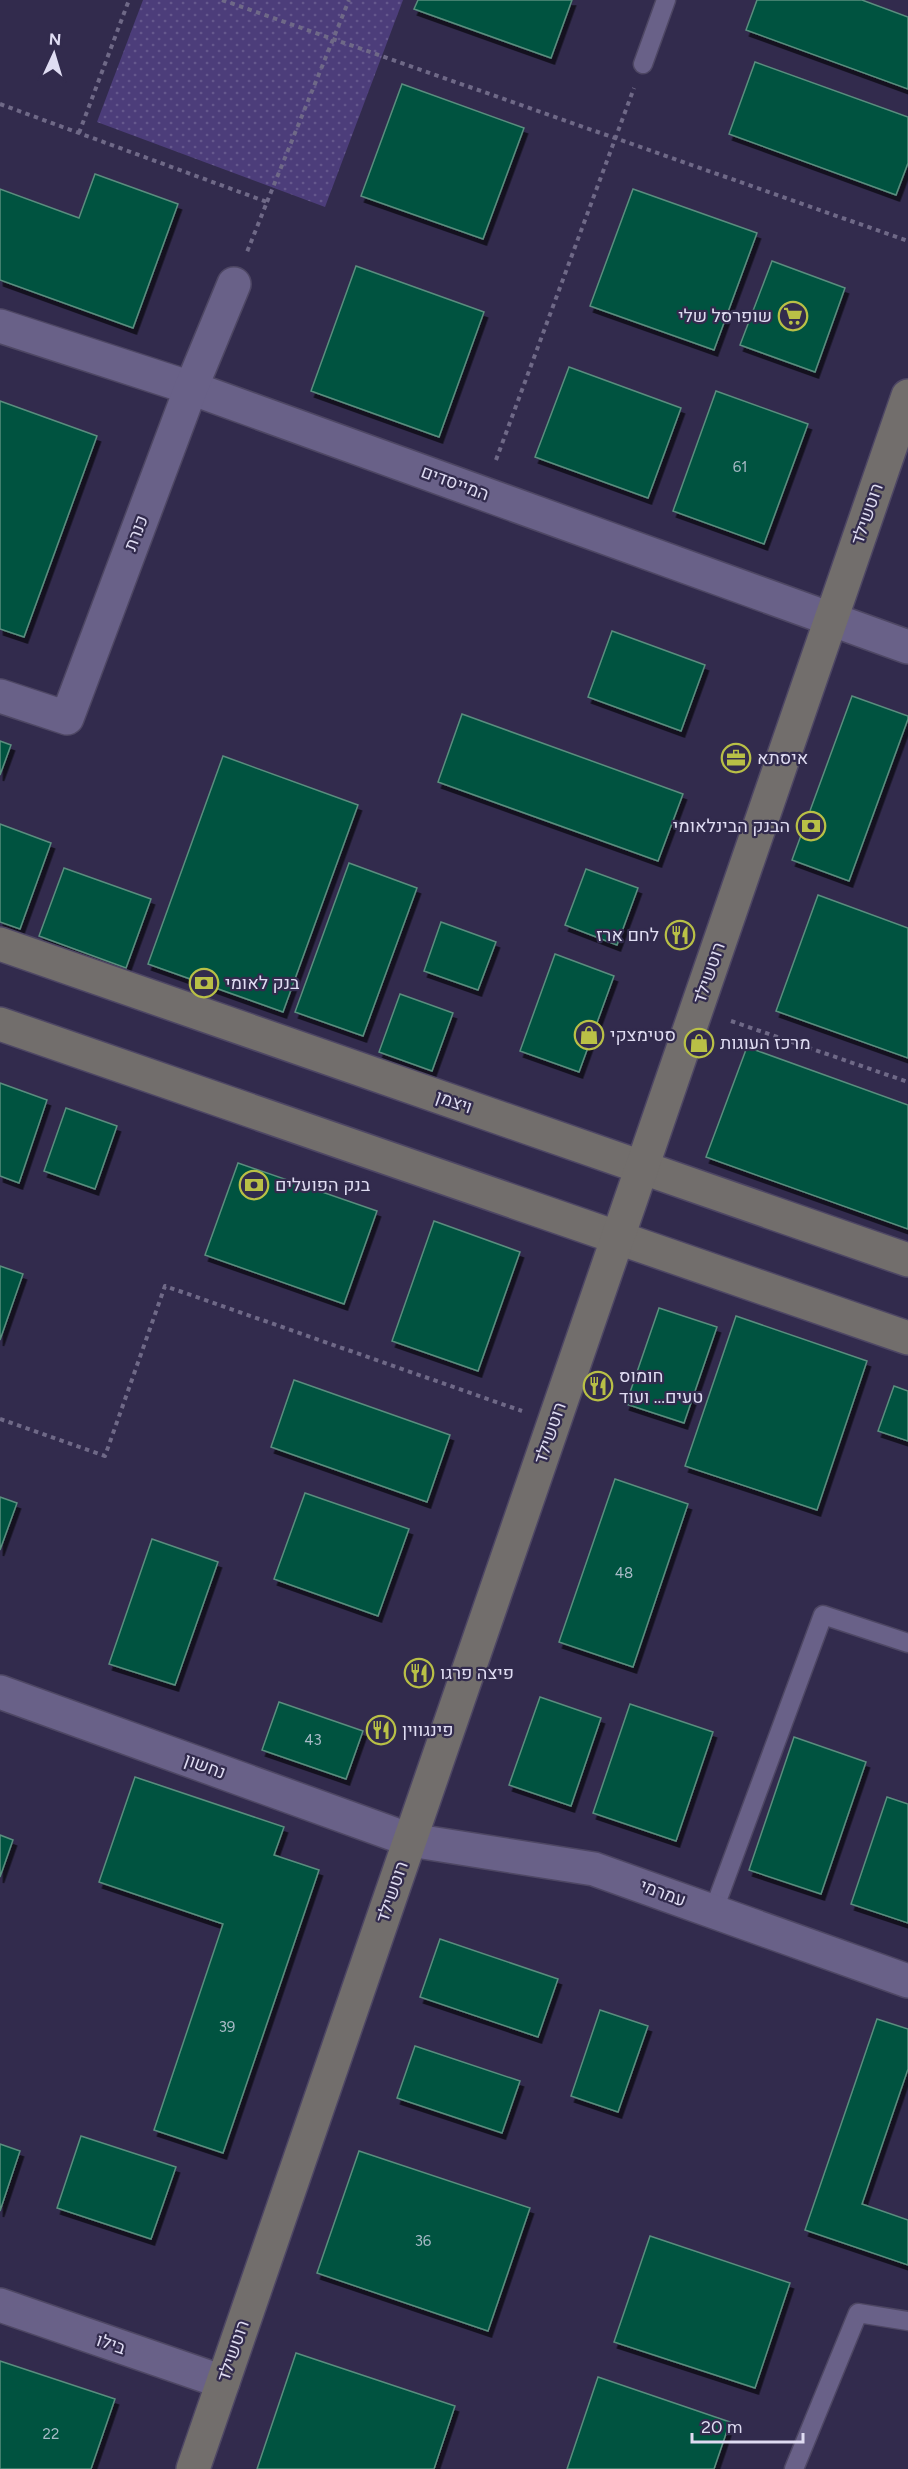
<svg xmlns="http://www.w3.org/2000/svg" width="908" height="2469" viewBox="0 0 908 2469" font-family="Figtree,Heebo,sans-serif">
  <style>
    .park { fill: url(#park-dots) }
    .building { fill: #005241; stroke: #5a8e7e; stroke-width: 1.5; filter: url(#shadow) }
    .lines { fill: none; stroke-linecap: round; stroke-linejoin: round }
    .lane-casing { stroke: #4e4764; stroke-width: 21 }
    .street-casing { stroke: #4e4764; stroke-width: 36 }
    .secondary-casing { stroke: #4e4764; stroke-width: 36 }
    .path { stroke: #6f6987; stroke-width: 4; stroke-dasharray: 4.5 4.5; stroke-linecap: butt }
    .lane { stroke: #696188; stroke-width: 18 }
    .street { stroke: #696188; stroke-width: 33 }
    .secondary { stroke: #726e6c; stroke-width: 33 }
    .labels { text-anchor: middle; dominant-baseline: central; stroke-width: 4.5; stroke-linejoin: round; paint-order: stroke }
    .number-label { font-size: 15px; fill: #a7bac6 }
    .poi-label { font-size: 18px; fill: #dfdcf2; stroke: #322b4d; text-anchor: start }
    .street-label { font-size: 18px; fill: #dfdcf2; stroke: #322b4d }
  </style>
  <defs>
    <pattern id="park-dots" width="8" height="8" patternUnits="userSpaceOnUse" patternTransform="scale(1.5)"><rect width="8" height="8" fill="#4c3d7a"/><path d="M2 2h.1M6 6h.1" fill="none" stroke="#65588d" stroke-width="1.8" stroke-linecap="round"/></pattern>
    <filter id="shadow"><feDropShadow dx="3.5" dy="6" stdDeviation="0" flood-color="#0009"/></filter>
  </defs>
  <rect width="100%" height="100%" fill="#322b4d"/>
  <polygon class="park" points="143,0 403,0 325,207 97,122"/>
  <g class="building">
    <polygon points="418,0 572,0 551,58 414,9"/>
    <polygon points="757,0 862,0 908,17 908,89 746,30"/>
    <polygon points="755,62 908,117 908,163 896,195 729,134"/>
    <polygon points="402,84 524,128 483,239 361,196"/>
    <polygon points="95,174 178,204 133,328 0,280 0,189 79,218"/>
    <polygon points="633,189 757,233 714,350 590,306"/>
    <polygon points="772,261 845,288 815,372 740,345"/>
    <polygon points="356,266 484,312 439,437 311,391"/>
    <polygon points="569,367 681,408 648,498 535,457"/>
    <polygon points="716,391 808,424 764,544 673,511"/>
    <polygon points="0,401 97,436 24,637 0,629"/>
    <polygon points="612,631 705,665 681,731 588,697"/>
    <polygon points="852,696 908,716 908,719 849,881 792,860"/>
    <polygon points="462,714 683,794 658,861 438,782"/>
    <polygon points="0,741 11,745 0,775"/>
    <polygon points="223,756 358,805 283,1012 148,964"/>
    <polygon points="0,824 51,843 20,929 0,922"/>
    <polygon points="349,863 417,888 363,1036 295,1012"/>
    <polygon points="64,868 151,899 126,968 39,936"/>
    <polygon points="586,869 638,888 617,945 565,925"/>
    <polygon points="818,895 908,928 908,1058 776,1011"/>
    <polygon points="441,922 496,942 478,990 424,971"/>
    <polygon points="555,954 614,976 579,1072 520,1051"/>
    <polygon points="400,994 453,1013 432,1071 379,1052"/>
    <polygon points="747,1047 908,1105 908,1229 706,1157"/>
    <polygon points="0,1083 47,1100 19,1183 0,1176"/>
    <polygon points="66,1108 117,1126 95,1189 44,1171"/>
    <polygon points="238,1163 377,1211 344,1304 205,1255"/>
    <polygon points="434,1221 520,1252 478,1371 392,1341"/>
    <polygon points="0,1266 23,1274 0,1340"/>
    <polygon points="659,1308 717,1327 684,1423 626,1404"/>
    <polygon points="736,1316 867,1361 817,1510 685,1466"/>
    <polygon points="294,1380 450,1435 427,1502 271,1447"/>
    <polygon points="894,1386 908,1391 908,1441 878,1431"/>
    <polygon points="615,1479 688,1504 633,1667 559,1642"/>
    <polygon points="305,1493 409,1529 378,1616 274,1579"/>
    <polygon points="0,1497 17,1503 0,1550"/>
    <polygon points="152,1539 218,1562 175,1685 109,1664"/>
    <polygon points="540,1697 601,1718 571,1806 509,1785"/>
    <polygon points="279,1702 363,1731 346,1779 262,1750"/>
    <polygon points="630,1704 713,1732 676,1841 593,1813"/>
    <polygon points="794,1737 866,1762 821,1894 749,1870"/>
    <polygon points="135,1777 284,1827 274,1855 319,1870 223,2153 154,2130 223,1924 99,1882"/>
    <polygon points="887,1797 908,1804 908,1923 851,1904"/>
    <polygon points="0,1835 13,1840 0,1877"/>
    <polygon points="440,1939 558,1979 538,2037 420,1997"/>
    <polygon points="600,2010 648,2026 618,2112 571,2096"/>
    <polygon points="877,2019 908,2029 908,2069 862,2204 908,2220 908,2265 805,2230"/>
    <polygon points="415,2046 520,2081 502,2133 397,2098"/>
    <polygon points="81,2136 176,2167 151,2239 57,2208"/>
    <polygon points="0,2144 20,2151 0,2211"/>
    <polygon points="359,2151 530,2208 488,2331 317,2273"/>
    <polygon points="650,2236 790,2283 755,2388 614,2342"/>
    <polygon points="296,2353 455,2406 434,2469 257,2469"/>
    <polygon points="0,2361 115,2399 91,2469 0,2469"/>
    <polygon points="598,2377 730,2422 714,2469 567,2469"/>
  </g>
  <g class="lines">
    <g class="lane-casing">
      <g id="lane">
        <polyline points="643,64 666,0"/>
        <polyline points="713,1912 823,1615 908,1643"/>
        <polyline points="794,2469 858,2313 908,2321"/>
      </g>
    </g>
    <g class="street-casing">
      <g id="street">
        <polyline points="0,326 191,388 908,647"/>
        <polyline points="0,696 67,718 191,388 234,284"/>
        <polyline points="0,1692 410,1840 594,1869 908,1981"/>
        <polyline points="0,2305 223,2382"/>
      </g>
    </g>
    <g class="secondary-casing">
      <g id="secondary">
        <polyline points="0,944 908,1260"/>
        <polyline points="0,1024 908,1338"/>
        <polyline points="193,2469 908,396"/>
      </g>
    </g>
    <g class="path">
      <polyline points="222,0 908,241"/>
      <polyline points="0,104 267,202 247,252"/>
      <polyline points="79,133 129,0"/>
      <polyline points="267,202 349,0"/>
      <polyline points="496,460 634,88"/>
      <polyline points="731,1021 908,1082"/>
      <polyline points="0,1419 105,1456 165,1286 522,1411"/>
    </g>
    <use href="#lane" class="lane"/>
    <use href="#street" class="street"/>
    <use href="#secondary" class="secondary"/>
  </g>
  <defs>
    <g id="supermarket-ring" transform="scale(1.5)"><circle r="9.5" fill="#322b4d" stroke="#b9c046" stroke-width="1.5"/><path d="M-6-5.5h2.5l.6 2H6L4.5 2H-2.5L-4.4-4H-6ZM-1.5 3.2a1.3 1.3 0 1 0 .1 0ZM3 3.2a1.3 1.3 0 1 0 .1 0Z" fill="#b9c046"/></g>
    <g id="office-ring" transform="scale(1.5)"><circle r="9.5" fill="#322b4d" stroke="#b9c046" stroke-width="1.5"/><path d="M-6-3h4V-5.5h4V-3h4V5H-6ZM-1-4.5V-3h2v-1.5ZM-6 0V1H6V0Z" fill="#b9c046"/></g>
    <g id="bank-ring" transform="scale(1.5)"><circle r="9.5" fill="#322b4d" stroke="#b9c046" stroke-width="1.5"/><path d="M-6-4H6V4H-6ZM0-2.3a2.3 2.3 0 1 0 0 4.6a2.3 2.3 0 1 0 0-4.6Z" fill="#b9c046"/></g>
    <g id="restaurant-ring" transform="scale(1.5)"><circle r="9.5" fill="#322b4d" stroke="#b9c046" stroke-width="1.5"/><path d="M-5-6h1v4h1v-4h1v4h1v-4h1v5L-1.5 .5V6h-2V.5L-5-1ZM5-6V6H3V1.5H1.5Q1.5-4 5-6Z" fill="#b9c046"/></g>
    <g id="shop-ring" transform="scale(1.5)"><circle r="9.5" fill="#322b4d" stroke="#b9c046" stroke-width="1.5"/><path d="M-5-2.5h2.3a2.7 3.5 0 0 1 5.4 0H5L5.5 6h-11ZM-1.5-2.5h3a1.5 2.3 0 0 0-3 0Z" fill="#b9c046"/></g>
  </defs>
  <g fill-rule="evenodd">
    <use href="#supermarket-ring" x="793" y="316"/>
    <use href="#office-ring" x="736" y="758"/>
    <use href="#bank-ring" x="811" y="826"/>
    <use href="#restaurant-ring" x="680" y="935"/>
    <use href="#bank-ring" x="204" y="983"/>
    <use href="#shop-ring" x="589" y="1035"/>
    <use href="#shop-ring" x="699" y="1043"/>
    <use href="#bank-ring" x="254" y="1185"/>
    <use href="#restaurant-ring" x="598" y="1386"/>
    <use href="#restaurant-ring" x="419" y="1673"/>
    <use href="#restaurant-ring" x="381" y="1730"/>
  </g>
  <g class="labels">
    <g class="number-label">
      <text x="740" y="467">61</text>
      <text x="624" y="1573">48</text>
      <text x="313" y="1740">43</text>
      <text x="227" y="2027">39</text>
      <text x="423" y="2241">36</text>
      <text x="51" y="2434">22</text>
    </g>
    <g class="poi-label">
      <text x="772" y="316" text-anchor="end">שופרסל שלי</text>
      <text x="757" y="758">איסתא</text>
      <text x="790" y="826" text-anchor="end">הבנק הבינלאומי</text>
      <text x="659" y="935" text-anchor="end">לחם ארז</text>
      <text x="225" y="983">בנק לאומי</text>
      <text x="610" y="1035">סטימצקי</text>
      <text x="720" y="1043">מרכז העוגות</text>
      <text x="275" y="1185">בנק הפועלים</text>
      <text x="619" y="1376">חומוס<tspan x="619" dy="21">טעים... ועוד</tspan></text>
      <text x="440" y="1673">פיצה פרגו</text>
      <text x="402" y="1730">פינגווין</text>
    </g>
    <g class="street-label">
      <text transform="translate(455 483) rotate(20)">המייסדים</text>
      <text transform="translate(867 514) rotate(-71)">רוטשילד</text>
      <text transform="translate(136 533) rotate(-69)">כנרת</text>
      <text transform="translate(709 973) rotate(-71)">רוטשילד</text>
      <text transform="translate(454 1102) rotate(19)">ויצמן</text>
      <text transform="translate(550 1433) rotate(-71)">רוטשילד</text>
      <text transform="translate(205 1766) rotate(20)">נחשון</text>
      <text transform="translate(392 1892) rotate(-71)">רוטשילד</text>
      <text transform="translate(663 1893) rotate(20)">עמרמי</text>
      <text transform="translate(111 2344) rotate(19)">בילו</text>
      <text transform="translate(233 2351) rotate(-71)">רוטשילד</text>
    </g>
  </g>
  <g transform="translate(54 54) rotate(4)" stroke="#322b4d" stroke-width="4.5" paint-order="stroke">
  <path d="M0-4.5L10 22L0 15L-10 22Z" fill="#dfdcf2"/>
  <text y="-9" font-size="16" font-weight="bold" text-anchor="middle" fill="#dfdcf2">N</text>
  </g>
  <path d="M692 2433v9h111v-9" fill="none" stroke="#dfdcf2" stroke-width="3"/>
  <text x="701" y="2433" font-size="18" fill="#dfdcf2" stroke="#322b4d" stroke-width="4.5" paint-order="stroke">20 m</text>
</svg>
